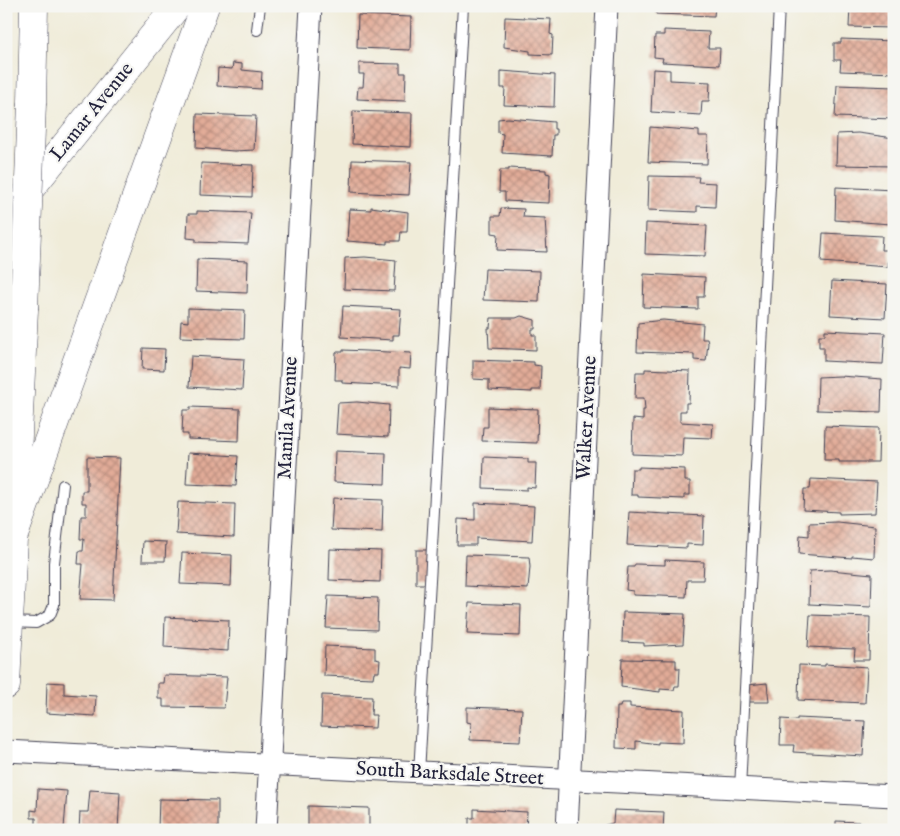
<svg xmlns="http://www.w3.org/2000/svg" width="900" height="836" viewBox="0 0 900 836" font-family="'IM FELL English',serif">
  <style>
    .building { fill: url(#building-cross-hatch) }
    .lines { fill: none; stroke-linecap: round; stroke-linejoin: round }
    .lane-casing { stroke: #414053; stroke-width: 12 }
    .street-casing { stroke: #414053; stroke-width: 23 }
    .secondary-casing { stroke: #414053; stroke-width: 29 }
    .primary-casing { stroke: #414053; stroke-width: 29 }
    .lane { stroke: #fff; stroke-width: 10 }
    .street { stroke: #fff; stroke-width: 21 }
    .secondary { stroke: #fff; stroke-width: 28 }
    .primary { stroke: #fff; stroke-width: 28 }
    .secondary-bridge-casing { stroke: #414053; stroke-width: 29; stroke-linecap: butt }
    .secondary-bridge { stroke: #fff; stroke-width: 28 }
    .labels { text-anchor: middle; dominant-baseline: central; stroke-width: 4.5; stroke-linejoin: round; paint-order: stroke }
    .street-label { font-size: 20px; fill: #22223b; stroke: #f6f6f2 }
  </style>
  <defs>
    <pattern id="building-cross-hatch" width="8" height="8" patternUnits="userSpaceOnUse" patternTransform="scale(1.25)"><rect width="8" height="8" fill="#e2ac98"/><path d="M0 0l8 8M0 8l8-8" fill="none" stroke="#b78c7d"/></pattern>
  </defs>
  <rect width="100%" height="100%" fill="#f6f6f2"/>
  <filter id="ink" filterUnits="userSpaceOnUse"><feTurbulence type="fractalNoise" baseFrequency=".02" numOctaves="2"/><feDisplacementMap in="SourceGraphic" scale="10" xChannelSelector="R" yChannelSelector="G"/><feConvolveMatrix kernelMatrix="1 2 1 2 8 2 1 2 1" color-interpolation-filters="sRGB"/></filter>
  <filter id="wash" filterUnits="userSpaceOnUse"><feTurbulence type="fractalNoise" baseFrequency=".0096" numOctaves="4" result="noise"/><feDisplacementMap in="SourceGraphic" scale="20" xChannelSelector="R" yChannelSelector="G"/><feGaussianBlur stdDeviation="1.12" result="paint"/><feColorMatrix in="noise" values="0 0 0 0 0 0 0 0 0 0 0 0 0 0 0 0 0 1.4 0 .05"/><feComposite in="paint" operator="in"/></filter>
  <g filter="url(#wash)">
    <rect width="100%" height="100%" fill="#f0ecd9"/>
    <g id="blocks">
      <g class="building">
        <polygon points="656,6 715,6 714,16 656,14"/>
        <polygon points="850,6 893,6 892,28 849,27"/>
        <polygon points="358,15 411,17 410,50 357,48"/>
        <polygon points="505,17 551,19 550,34 553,35 552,55 530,54 530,51 504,47"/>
        <polygon points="664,30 709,32 708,48 720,48 719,65 662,62 663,58 654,57 655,35 664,35"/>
        <polygon points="841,39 894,41 894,73 840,71 841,60 834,60 834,43 841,43"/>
        <polygon points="233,63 242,64 242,70 262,72 261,89 217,86 218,68 232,69"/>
        <polygon points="359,63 400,64 400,73 406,73 405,101 357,99 358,87 363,87 364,74 359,74"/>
        <polygon points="653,69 670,70 670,80 710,82 709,101 702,101 701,115 651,112"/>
        <polygon points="501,71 555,75 554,107 504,105 505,88 501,88"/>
        <polygon points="837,85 894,87 894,119 835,117"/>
        <polygon points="353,111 412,113 411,147 352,144"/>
        <polygon points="197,114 256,116 254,150 234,151 196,148"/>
        <polygon points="508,118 554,122 554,129 556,129 556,135 553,135 552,156 502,153 503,134 498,133 498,119"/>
        <polygon points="650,127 699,131 699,136 708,136 707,164 648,162"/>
        <polygon points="858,133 894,138 893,166 836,165 837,134"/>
        <polygon points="352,160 411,162 409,195 351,192"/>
        <polygon points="201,163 253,165 252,197 200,195"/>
        <polygon points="509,168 546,170 546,173 550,174 549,203 505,201 505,192 499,192 500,170 509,170"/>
        <polygon points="649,176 699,177 698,182 716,183 715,207 697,206 697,212 648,210"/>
        <polygon points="836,187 893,190 891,224 835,220"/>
        <polygon points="371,207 408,212 407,232 401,232 400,241 387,241 387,244 347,241 349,209 371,210"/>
        <polygon points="501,208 524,209 523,217 545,218 547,252 497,250 498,234 492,233 492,216 500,216"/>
        <polygon points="197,211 251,213 248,244 196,242 196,239 187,238 188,214 197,214"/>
        <polygon points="646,223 707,226 705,256 645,254"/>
        <polygon points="823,233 882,236 881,250 889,250 888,267 821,262"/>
        <polygon points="365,257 396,260 394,291 344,289 345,258"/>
        <polygon points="197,259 248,261 247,293 196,291"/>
        <polygon points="485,269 540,271 539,302 483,300"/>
        <polygon points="644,274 705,277 704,297 698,297 698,309 643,307"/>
        <polygon points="832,281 887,284 885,318 830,315"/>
        <polygon points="343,306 401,309 399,335 393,335 393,340 341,337"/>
        <polygon points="188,308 245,310 244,339 180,337 181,321 188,322"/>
        <polygon points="521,316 535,320 535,329 532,329 532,335 536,335 536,350 489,348 488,328 490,328 491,318 516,318"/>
        <polygon points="663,320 703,324 702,339 707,339 708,343 706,361 694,360 694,354 637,352 638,323"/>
        <polygon points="825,330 885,333 883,364 824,361 824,347 819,347 819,335 825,335"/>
        <polygon points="143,348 165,349 164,370 142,369"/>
        <polygon points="343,350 411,353 410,369 399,368 399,386 342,383 342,380 335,380 336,352 343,352"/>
        <polygon points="191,356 244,359 242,390 189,387"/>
        <polygon points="473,360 534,362 534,365 541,366 540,390 532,390 532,392 489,390 489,380 473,379"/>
        <polygon points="645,369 690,371 689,403 686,403 686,411 680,411 680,422 713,424 712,438 683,437 682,456 632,454 633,419 643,420 643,410 645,410 644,398 635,398 636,372 645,372"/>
        <polygon points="840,376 882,379 881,412 817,410 818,377"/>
        <polygon points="357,402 389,405 388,437 336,434 338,403"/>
        <polygon points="190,407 240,409 239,441 188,439 188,434 182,434 183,410 190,410"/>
        <polygon points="488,407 538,409 537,443 482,441 483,427 488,427"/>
        <polygon points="825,426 879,428 878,462 839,462 839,460 824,460"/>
        <polygon points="335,451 386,453 385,484 334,482"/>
        <polygon points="188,453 238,456 236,486 186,484"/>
        <polygon points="87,457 120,458 113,600 80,599 83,564 78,564 79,551 83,551 84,539 80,539 81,516 86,516 86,503 82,503 82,491 87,491"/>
        <polygon points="484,457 528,459 528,463 536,463 535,488 527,487 527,490 483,488"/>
        <polygon points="639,467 685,469 685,481 690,481 690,495 684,495 684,499 638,497 638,495 631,495 632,469 639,469"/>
        <polygon points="811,479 877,482 875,513 839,514 839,512 803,510 804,489 810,489"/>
        <polygon points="333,498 383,500 382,532 331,530"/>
        <polygon points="178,502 235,504 234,537 176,534"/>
        <polygon points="475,503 534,506 532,541 476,538 476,545 457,545 458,519 475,520"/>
        <polygon points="629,512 704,516 703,545 687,544 687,548 627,545"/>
        <polygon points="837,522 875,526 874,558 852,556 852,558 799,554 800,535 809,536 809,523"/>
        <polygon points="143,541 166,542 165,561 142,561"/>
        <polygon points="330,549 381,551 380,582 329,580"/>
        <rect x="416" y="550" width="14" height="34"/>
        <polygon points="182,553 232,555 231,586 180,584"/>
        <polygon points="466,555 529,557 530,567 528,589 465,586"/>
        <polygon points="665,560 704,562 703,580 687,580 686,597 633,595 633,591 626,590 628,567 634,567 635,564 665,565"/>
        <polygon points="830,570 872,574 871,607 809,604 810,571"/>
        <polygon points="328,596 378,598 377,630 326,628"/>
        <polygon points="469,603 521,605 520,636 467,634"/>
        <polygon points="623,612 685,614 683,644 644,646 644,643 622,642"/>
        <polygon points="810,615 870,617 869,660 854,660 855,649 808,647"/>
        <polygon points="165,617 229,620 228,651 164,647"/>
        <polygon points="325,646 375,648 375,659 380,660 379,672 374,672 373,678 324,676"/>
        <polygon points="622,659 676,660 676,668 680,668 679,686 675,686 674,690 660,689 660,692 621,687"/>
        <polygon points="825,664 867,667 865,703 798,700 799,665 825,666"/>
        <polygon points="164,675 227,677 224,708 163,707 163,699 158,699 158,683 163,683"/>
        <polygon points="47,682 64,683 64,694 96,696 95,716 46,713"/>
        <polygon points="767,683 769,702 748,702 747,685"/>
        <polygon points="322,695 372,697 371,715 376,715 375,728 321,726"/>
        <polygon points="621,703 630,703 630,707 684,710 683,743 658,742 658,744 636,741 636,749 616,748 617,707 620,707"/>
        <polygon points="467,707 522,709 520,742 470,740 471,723 467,722"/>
        <polygon points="797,718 865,721 863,756 793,752 794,745 780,745 781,719 797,720"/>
        <polygon points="38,789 67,791 64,828 50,830 50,827 36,826 36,818 31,818 31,810 37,811"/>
        <polygon points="90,790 120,792 118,830 79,830 80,812 88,812"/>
        <polygon points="159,799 218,800 218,830 158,829"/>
        <polygon points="308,806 369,808 369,830 308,830"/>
        <polygon points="474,809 527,812 526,830 469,830 469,818 474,818"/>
        <polygon points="614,810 664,812 663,830 605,830 605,825 613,823"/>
        <polygon points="836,821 859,822 858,830 836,830"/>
      </g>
    </g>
  </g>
  <g filter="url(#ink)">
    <use href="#blocks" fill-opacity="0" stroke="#414053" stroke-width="1"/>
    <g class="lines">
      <g class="lane-casing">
        <g id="lane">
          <polyline points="257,30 260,6"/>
          <polyline points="10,622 36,623 50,615 54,605 54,563 63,485"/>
          <polyline points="419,773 463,6"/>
          <polyline points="740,789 779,6"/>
        </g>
      </g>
      <g class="street-casing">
        <g id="street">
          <polyline points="6,751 894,796"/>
          <polyline points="266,830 311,6"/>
          <polyline points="567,830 607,6"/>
        </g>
      </g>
      <g class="secondary-casing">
        <g id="secondary">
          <polyline points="32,103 34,6"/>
          <polyline points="13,538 205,6"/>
          <polyline points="6,685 24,309"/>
        </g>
      </g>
      <g class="primary-casing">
        <polyline id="primary" points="6,219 177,6"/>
      </g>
      <use href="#lane" class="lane"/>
      <use href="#street" class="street"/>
      <use href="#secondary" class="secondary"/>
      <use href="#primary" class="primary"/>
      <g class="secondary-bridge-casing">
        <polyline id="secondary-bridge" points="24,309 32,103"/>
      </g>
      <use href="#secondary-bridge" class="secondary-bridge"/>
    </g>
  </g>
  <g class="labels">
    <g class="street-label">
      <text transform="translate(92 112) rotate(-51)">Lamar Avenue</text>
      <text transform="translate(288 418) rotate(-87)">Manila Avenue</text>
      <text transform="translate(587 418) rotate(-87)">Walker Avenue</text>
      <text transform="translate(450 774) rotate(3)">South Barksdale Street</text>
    </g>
  </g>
  <rect width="900" height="836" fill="none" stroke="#f6f6f2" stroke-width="25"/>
</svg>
